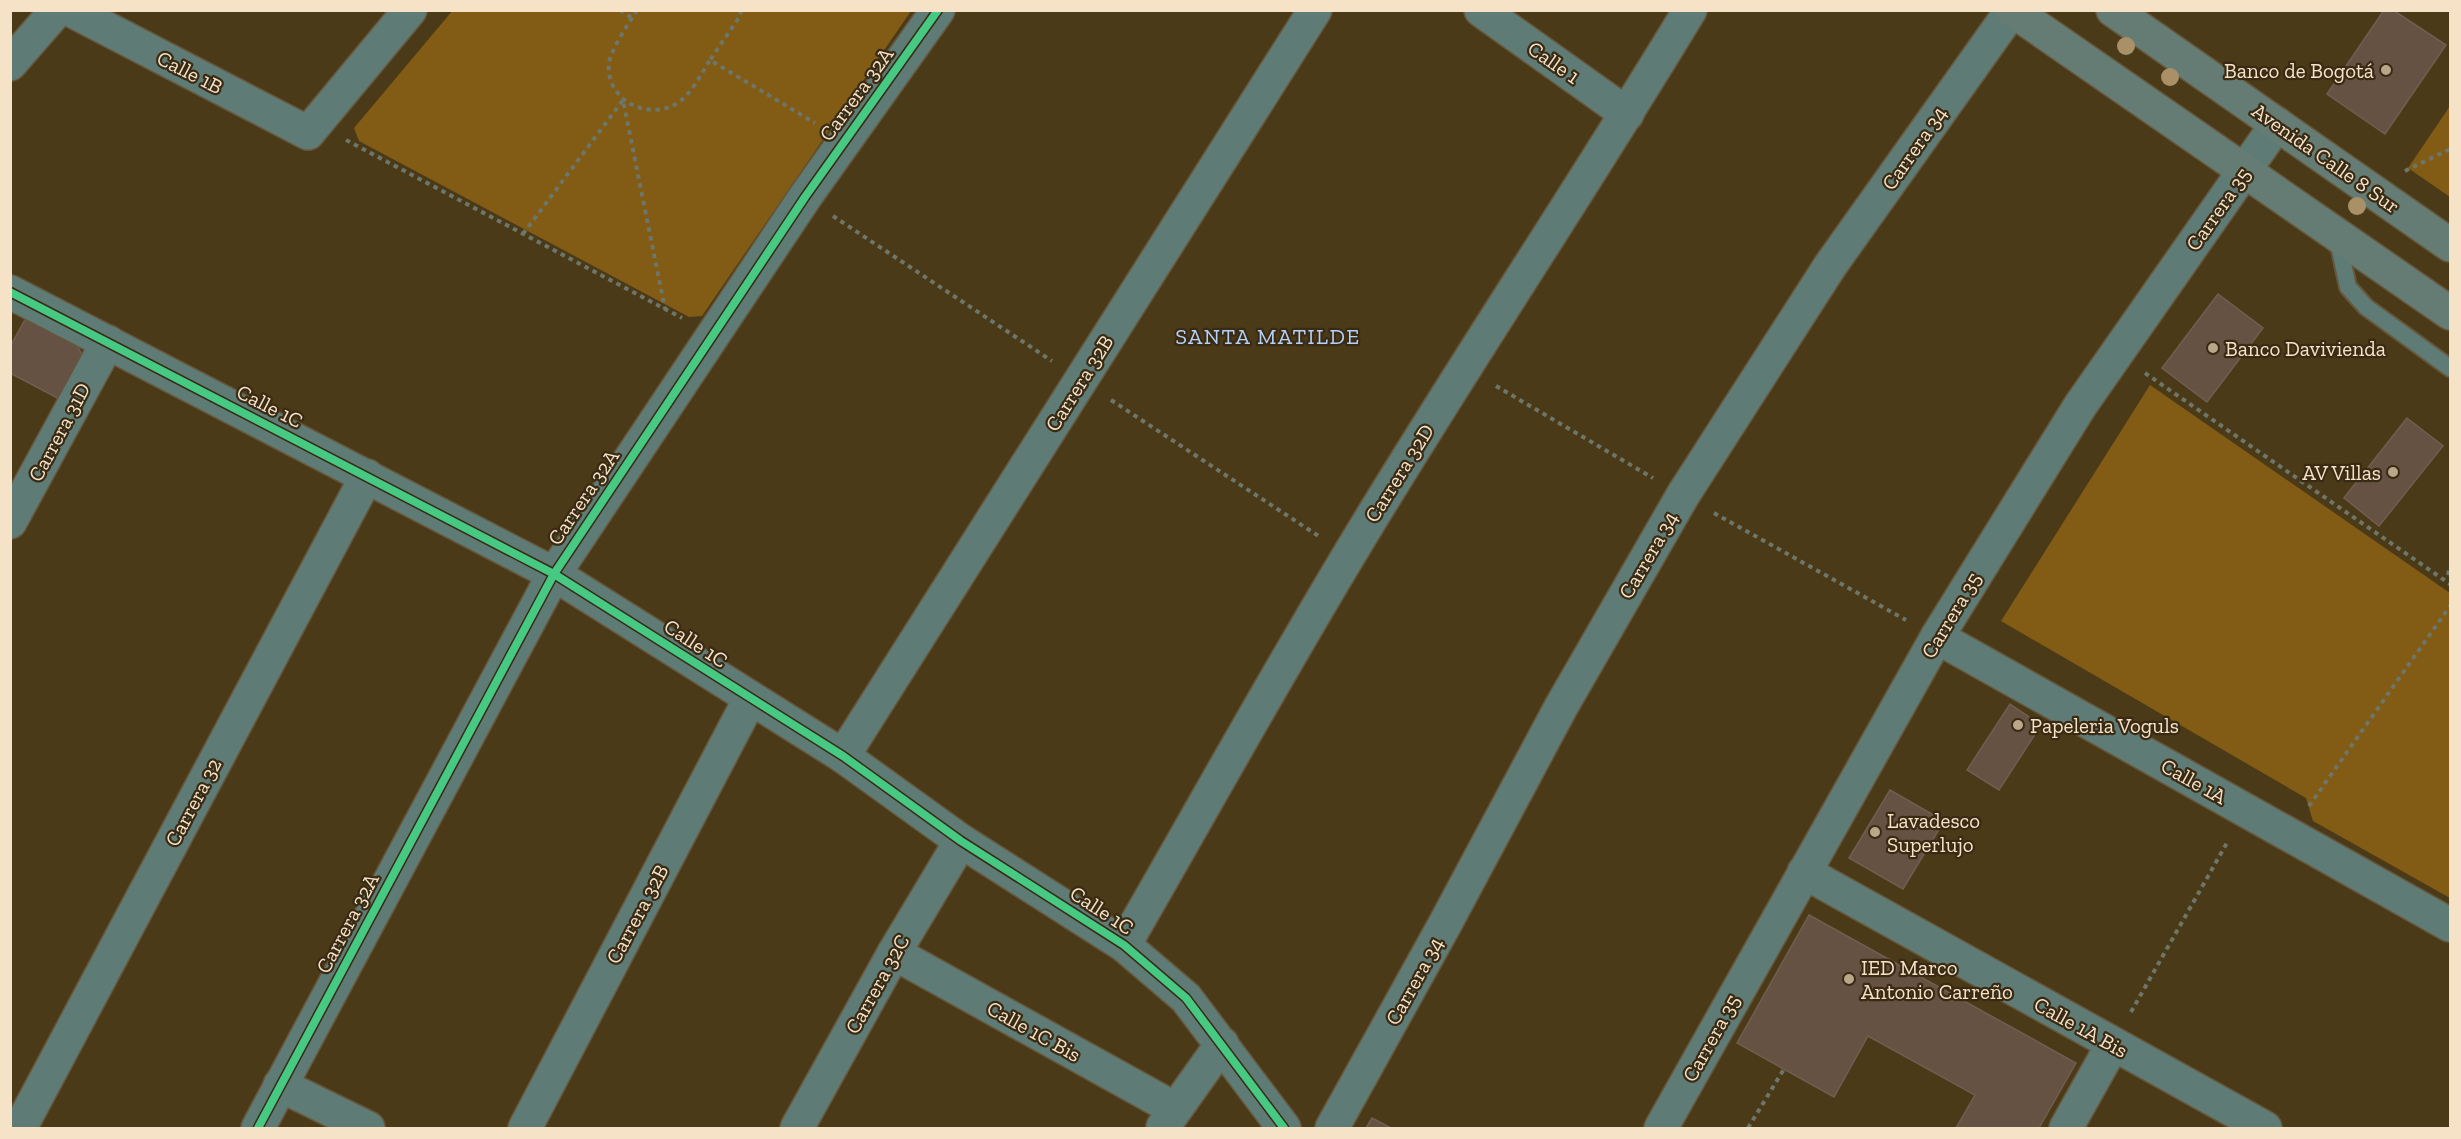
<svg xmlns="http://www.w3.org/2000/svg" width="2461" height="1139" viewBox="0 0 2461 1139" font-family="'Zilla Slab',serif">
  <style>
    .green { fill: #825b15 }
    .building { fill: #655243; stroke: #725e50; stroke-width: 1.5 }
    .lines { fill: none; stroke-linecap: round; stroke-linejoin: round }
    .lane-casing { stroke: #66573c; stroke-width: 20 }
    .street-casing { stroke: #66573c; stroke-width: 36 }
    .secondary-casing { stroke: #66573c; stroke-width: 36 }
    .path { stroke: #6d7668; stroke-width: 4; stroke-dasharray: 4.5 4.5; stroke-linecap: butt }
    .lane { stroke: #5e7b76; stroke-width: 16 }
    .street { stroke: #5e7b76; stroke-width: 33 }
    .secondary { stroke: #647c73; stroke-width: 33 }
    .cycleway-casing { stroke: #392a14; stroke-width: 11 }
    .cycleway { stroke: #46c982; stroke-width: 8 }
    .tree { fill: #aa9067 }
    .poi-dot { fill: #baa78a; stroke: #392a14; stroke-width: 2 }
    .labels { text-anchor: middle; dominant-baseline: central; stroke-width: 4.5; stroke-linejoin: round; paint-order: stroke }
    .street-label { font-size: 21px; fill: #f5e2c7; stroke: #392a14 }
    .poi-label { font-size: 21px; fill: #f5e2c7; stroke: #392a14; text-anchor: start }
    .neighbourhood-label { font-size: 22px; letter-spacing: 1.5px; fill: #b5d0f5; stroke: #392a14 }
  </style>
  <rect width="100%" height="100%" fill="#4b3a18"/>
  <g class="green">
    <polygon points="453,10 911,10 911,11 702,316 689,317 359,141 354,128"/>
    <polygon points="2450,106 2450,197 2408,168"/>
    <polygon points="2150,385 2450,593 2450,898 2313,821 2306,798 2001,621"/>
  </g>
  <g class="building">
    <polygon points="2384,10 2393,10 2446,45 2385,134 2327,94"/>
    <polygon points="2218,294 2263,328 2207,402 2162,368"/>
    <polygon points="27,316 74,341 86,361 65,402 10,373 10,347"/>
    <polygon points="2407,418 2443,446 2379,526 2344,498"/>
    <polygon points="2010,704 2041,725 1999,790 1967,770"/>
    <polygon points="1890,790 1944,821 1903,889 1849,858"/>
    <polygon points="1809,915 2076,1063 2039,1128 1956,1128 1975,1095 1868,1036 1834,1097 1737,1043"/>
    <polygon points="1372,1118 1391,1128 1366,1128"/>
  </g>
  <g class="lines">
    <g class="lane-casing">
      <polyline id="lane" points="2337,236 2348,287 2366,307 2450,368"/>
    </g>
    <g class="street-casing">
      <g id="street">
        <polyline points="71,10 308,133 410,10"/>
        <polyline points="1481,10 1627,114"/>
        <polyline points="10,64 57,10"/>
        <polyline points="10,292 554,574 843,756 961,841 1124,945 1186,998 1284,1128"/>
        <polyline points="10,522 108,342"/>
        <polyline points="1937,637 2450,925"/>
        <polyline points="843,756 1315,10"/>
        <polyline points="1804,872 2265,1128"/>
        <path d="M1124,945c75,-130 148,-262 225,-390 110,-184 230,-361 341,-545"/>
        <polyline points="894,953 1175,1109"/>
        <polyline points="280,1085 368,1128"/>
        <polyline points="1163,1127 1222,1044"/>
        <polyline points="20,1128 367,476"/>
        <polyline points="258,1128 554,574 805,197 938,10"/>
        <polyline points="525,1128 750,699"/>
        <polyline points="797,1128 894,953 961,841"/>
        <polyline points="1332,1128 1445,924 1561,707 1683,495 1830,266 2012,10"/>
        <polyline points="1661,1128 1937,637 2080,406 2277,124"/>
        <polyline points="2066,1128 2113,1044"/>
      </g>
    </g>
    <g class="secondary-casing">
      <g id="secondary">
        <polyline points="2012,10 2450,313"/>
        <polyline points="2113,10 2450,245"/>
      </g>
    </g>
    <g class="path">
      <polyline points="620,10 632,18"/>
      <path d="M637,10c-8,13 -26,39 -28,53 -4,36 37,58 67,41 15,-9 25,-30 34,-44"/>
      <polyline points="741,10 740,16 710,60 815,123"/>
      <polyline points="346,140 682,318"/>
      <polyline points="2405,171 2450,149"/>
      <polyline points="833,216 1052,361"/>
      <polyline points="523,234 623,100 665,309"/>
      <polyline points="2145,373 2450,584"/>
      <polyline points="1496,386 1653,478"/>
      <polyline points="1111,400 1320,537"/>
      <polyline points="1714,513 1906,620"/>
      <polyline points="2448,575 2450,566"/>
      <polyline points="2309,806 2450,606"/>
      <polyline points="2131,1012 2228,841"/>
      <polyline points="1748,1128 1784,1069"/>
    </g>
    <use href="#lane" class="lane"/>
    <use href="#street" class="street"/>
    <use href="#secondary" class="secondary"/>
    <g class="cycleway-casing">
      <g id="cycleway">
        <polyline points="10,292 554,574 843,756 961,841 1124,945 1186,998 1284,1128"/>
        <polyline points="258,1128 554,574 805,197 938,10"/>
      </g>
    </g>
    <use href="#cycleway" class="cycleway"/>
  </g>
  <g class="tree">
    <circle cx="2126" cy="46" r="9"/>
    <circle cx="2170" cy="77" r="9"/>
    <circle cx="2357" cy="206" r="9"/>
  </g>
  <g class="poi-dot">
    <circle cx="2386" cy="70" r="6"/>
    <circle cx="2213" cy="348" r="6"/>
    <circle cx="2393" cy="472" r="6"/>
    <circle cx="2018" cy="725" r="6"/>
    <circle cx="1875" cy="832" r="6"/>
    <circle cx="1849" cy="979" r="6"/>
  </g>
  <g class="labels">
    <g class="street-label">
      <text transform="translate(1554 62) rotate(35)">Calle 1</text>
      <text transform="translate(190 72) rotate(27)">Calle 1B</text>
      <text transform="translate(856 94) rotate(-54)">Carrera 32A</text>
      <text transform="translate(1914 148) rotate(-55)">Carrera 34</text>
      <text transform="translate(2326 158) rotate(35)">Avenida Calle 8 Sur</text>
      <text transform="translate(2218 209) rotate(-55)">Carrera 35</text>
      <text transform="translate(1079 383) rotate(-58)">Carrera 32B</text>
      <text transform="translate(270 406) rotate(27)">Calle 1C</text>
      <text transform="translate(59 432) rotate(-62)">Carrera 31D</text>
      <text transform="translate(1399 473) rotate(-58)">Carrera 32D</text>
      <text transform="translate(583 497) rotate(-56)">Carrera 32A</text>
      <text transform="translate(1648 555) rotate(-60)">Carrera 34</text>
      <text transform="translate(1951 615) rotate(-59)">Carrera 35</text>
      <text transform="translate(696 643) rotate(33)">Calle 1C</text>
      <text transform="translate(2194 781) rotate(29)">Calle 1A</text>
      <text transform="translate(193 802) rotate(-62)">Carrera 32</text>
      <text transform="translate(1102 910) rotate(33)">Calle 1C</text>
      <text transform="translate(637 914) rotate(-62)">Carrera 32B</text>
      <text transform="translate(347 923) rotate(-62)">Carrera 32A</text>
      <text transform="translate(1414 981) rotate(-61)">Carrera 34</text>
      <text transform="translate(877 984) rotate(-61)">Carrera 32C</text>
      <text transform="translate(2081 1027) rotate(29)">Calle 1A Bis</text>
      <text transform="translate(1034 1031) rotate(29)">Calle 1C Bis</text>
      <text transform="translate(1711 1038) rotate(-61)">Carrera 35</text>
    </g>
    <g class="poi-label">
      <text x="2374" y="70" text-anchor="end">Banco de Bogotá</text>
      <text x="2225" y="348">Banco Davivienda</text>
      <text x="2381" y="472" text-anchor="end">AV Villas</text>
      <text x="2030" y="725">Papeleria Voguls</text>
      <text x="1887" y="820">Lavadesco<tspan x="1887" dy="24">Superlujo</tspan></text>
      <text x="1861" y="967">IED Marco<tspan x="1861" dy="24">Antonio Carreño</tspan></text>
    </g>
    <g class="neighbourhood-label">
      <text x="1268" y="336">SANTA MATILDE</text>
    </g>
  </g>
  <rect width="2461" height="1139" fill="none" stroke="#f5e2c7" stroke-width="24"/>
</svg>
